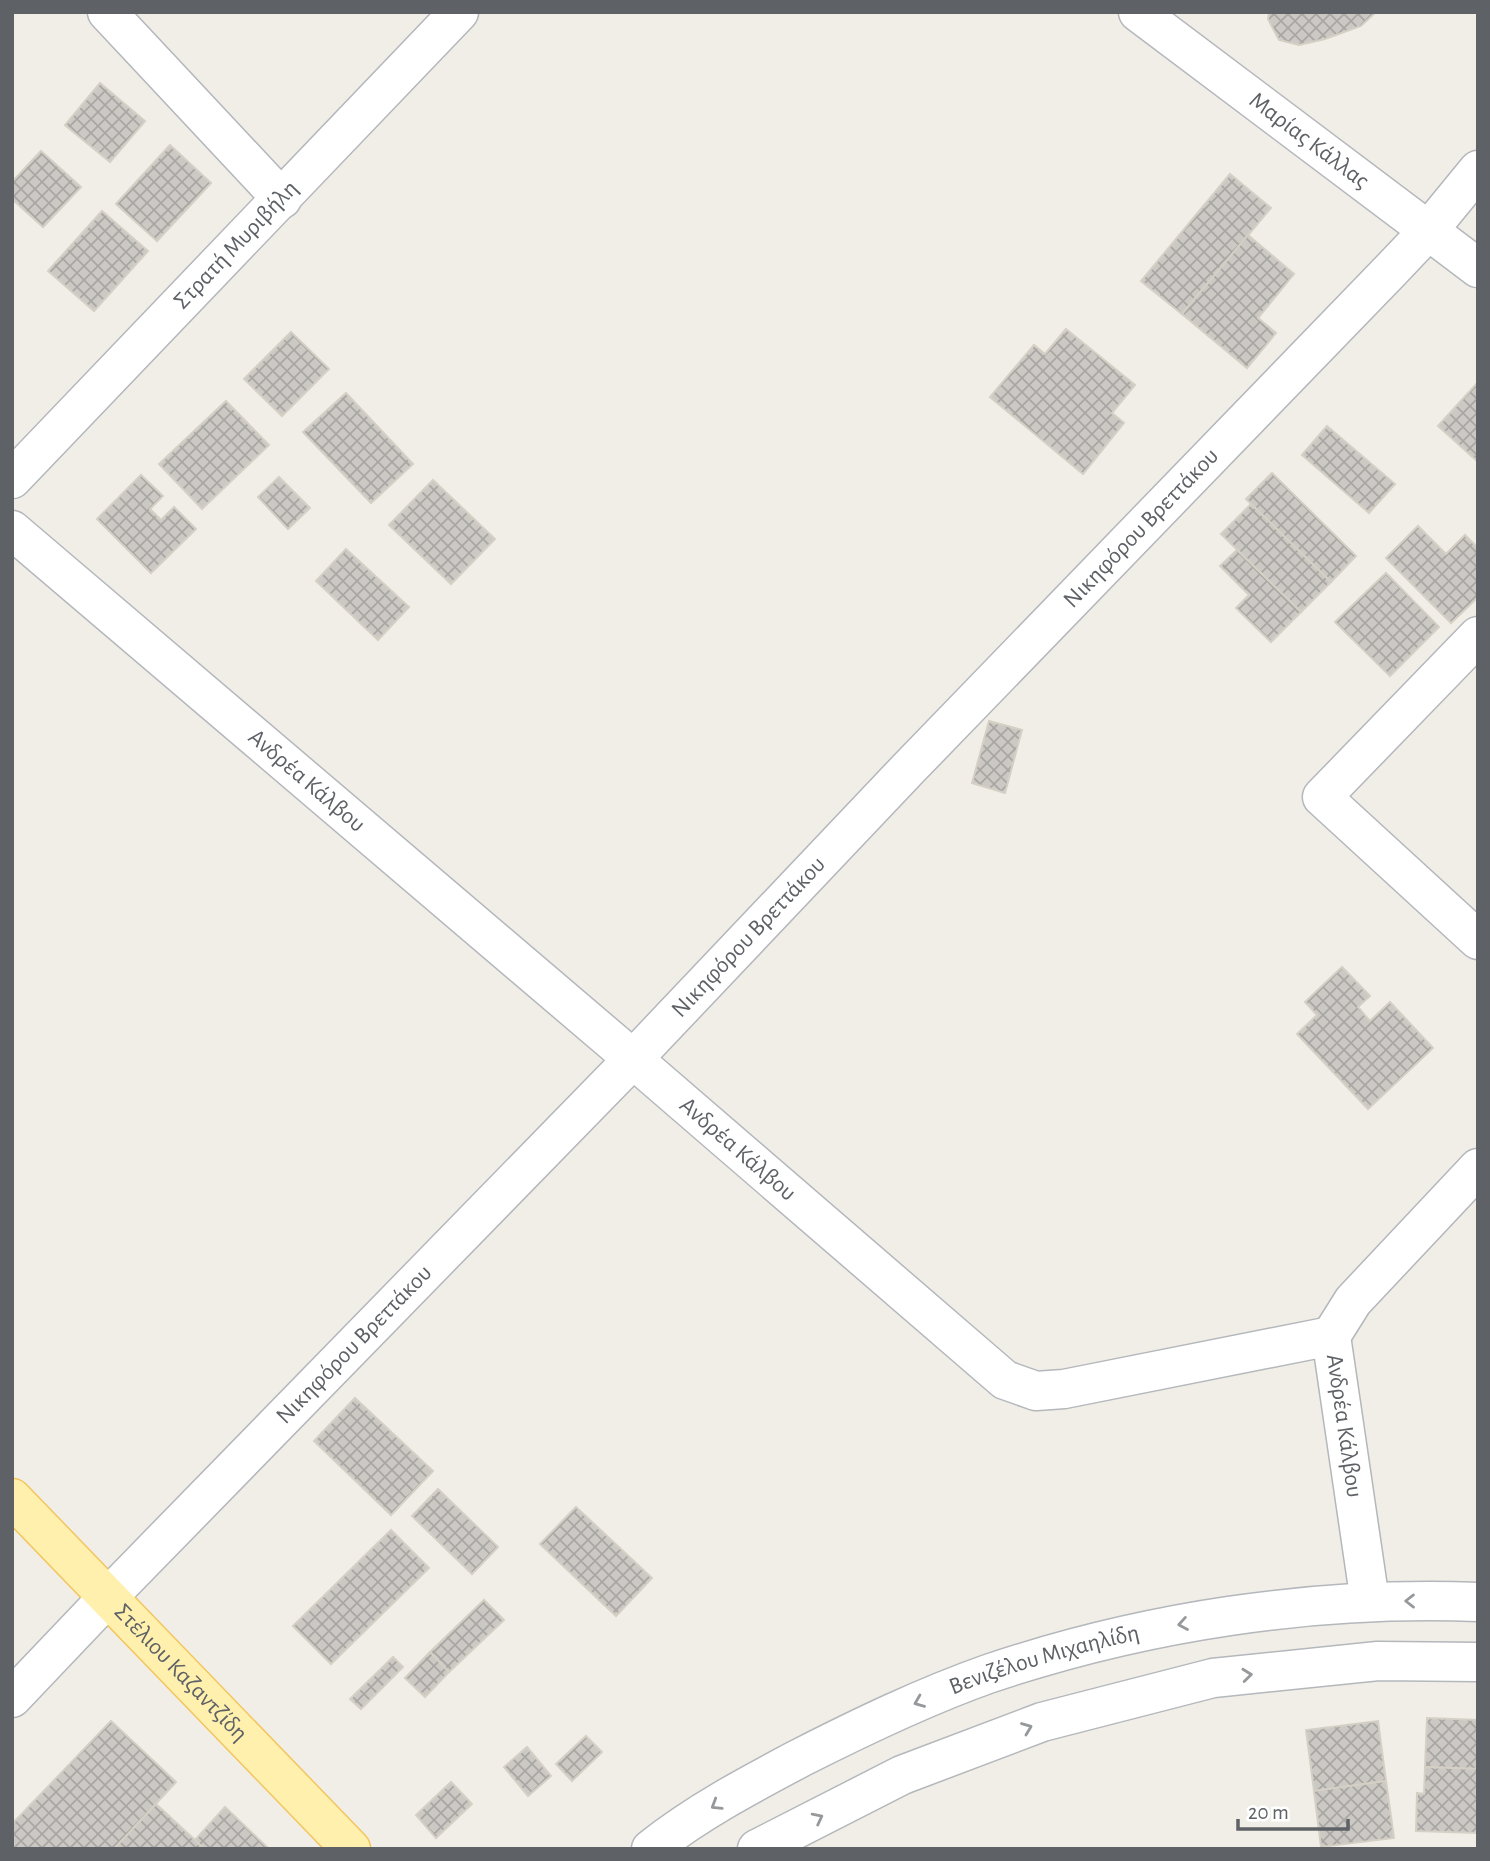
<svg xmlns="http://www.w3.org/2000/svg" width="1490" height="1861" viewBox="0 0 1490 1861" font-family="'Alegreya Sans',sans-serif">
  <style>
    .building { fill: url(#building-cross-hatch); stroke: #d5d0c5; stroke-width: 2 }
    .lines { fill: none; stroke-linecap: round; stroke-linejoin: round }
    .minor-casing { stroke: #b4b7bb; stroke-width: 41 }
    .major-casing { stroke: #f3c55e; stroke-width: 41 }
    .minor { stroke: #fff; stroke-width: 38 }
    .major { stroke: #fff0ad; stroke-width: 38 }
    .oneway { stroke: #96999c }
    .labels { text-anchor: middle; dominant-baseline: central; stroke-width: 5; stroke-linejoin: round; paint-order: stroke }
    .street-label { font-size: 24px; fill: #5e6267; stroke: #fff }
  </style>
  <defs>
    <pattern id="building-cross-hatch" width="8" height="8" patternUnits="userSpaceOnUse" patternTransform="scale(1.75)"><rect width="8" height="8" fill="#ccc9c4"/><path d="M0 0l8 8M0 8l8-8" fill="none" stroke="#a9a7a3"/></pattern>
  </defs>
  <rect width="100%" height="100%" fill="#f0eee7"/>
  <g class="building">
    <polygon points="1269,12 1376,12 1361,26 1325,39 1299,45 1279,40 1268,19"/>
    <polygon points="100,83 145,121 110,162 65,125"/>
    <polygon points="170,145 211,183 157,241 116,204"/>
    <polygon points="41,151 81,187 43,227 12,199 12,182"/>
    <polygon points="1230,174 1271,208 1182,314 1141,281"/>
    <polygon points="102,211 148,251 94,311 48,271"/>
    <polygon points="1248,235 1294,274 1258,318 1276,333 1247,368 1182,314"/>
    <polygon points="1066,329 1135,385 1112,413 1124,423 1083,474 990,397 1034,345 1045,354"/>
    <polygon points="291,332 329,369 282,416 244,379"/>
    <polygon points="1478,382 1478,462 1438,426"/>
    <polygon points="346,393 413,464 371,503 303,432"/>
    <polygon points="226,401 269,445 202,509 159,464"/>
    <polygon points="1327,426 1395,484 1369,513 1302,455"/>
    <polygon points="1272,473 1356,556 1331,582 1246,499"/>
    <polygon points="141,475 163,496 150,509 161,520 174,507 196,529 151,573 97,519"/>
    <polygon points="279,477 310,508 288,529 258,497"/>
    <polygon points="433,480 495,539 451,584 389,525"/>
    <polygon points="1251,504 1331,582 1301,612 1221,534"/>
    <polygon points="1418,526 1446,554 1465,535 1478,548 1478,597 1451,623 1386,558"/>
    <polygon points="346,549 409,607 378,640 316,581"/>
    <polygon points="1237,550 1301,612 1271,642 1236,608 1249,595 1220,566"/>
    <polygon points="1386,573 1439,627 1390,676 1335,622"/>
    <polygon points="989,721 1022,730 1005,793 972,783"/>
    <polygon points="1342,967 1370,996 1358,1007 1370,1021 1390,1002 1433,1048 1368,1109 1297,1034 1317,1015 1305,1002"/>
    <polygon points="355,1398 433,1471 391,1515 314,1441"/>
    <polygon points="438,1489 498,1547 472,1574 412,1516"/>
    <polygon points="576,1507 652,1578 616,1616 540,1544"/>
    <polygon points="391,1530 429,1568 331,1664 293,1626"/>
    <polygon points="484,1600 504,1620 449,1672 430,1652"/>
    <polygon points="430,1652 449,1672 425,1697 405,1678"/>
    <polygon points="393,1657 403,1667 361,1709 350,1699"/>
    <polygon points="1427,1718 1478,1720 1478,1769 1425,1767"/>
    <polygon points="111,1721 176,1782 114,1849 12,1849 12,1824"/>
    <polygon points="1378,1721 1386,1781 1314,1791 1306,1730"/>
    <polygon points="586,1736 602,1752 572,1781 556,1764"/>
    <polygon points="527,1747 551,1776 528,1796 504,1767"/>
    <polygon points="1425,1767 1478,1769 1478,1833 1416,1831 1417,1793 1424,1794"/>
    <polygon points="1386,1781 1394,1838 1321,1847 1314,1791"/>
    <polygon points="451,1782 472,1804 436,1838 416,1815"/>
    <polygon points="156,1804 195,1840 204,1849 114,1849"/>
    <polygon points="225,1807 269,1849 204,1849 195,1840"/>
  </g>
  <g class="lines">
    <g class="minor-casing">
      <g id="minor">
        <polyline points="107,12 282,199"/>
        <path id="s1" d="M1138,12l340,256"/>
        <path id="s2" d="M12,479l447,-467"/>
        <path id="s3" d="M12,530l621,529 372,321 31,11 28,-2 267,-53 39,266"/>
        <polyline points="1478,636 1322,797 1478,940"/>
        <polyline points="1331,1336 1353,1301 1478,1168"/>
        <path id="s4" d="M12,1698l96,-101 525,-538 276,-291 482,-498 37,-39 50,-61"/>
        <path id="s5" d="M651,1849c45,-36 98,-64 149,-91 61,-31 123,-61 188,-84 157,-53 325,-78 490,-72"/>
        <polyline points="757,1849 902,1775 1042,1722 1213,1678 1378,1661 1478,1662"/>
      </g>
    </g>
    <g class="major-casing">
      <g id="major">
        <path id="s6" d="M12,1498l339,351"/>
      </g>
    </g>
    <use href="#minor" class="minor"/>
    <use href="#major" class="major"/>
  </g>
  <defs><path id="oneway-chevron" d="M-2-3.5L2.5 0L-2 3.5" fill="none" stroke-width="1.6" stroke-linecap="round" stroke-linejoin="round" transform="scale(1.75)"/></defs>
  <g class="oneway">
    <use href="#oneway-chevron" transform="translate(1410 1601) rotate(180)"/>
    <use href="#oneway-chevron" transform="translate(1183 1624) rotate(170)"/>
    <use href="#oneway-chevron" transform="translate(1247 1675) rotate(-6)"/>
    <use href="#oneway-chevron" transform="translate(919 1702) rotate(158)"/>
    <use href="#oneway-chevron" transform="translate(1027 1728) rotate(-21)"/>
    <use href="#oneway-chevron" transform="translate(716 1805) rotate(148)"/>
    <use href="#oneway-chevron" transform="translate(818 1818) rotate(-27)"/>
  </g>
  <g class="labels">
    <g class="street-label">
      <text stroke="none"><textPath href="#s1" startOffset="214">Μαρίας Κάλλας</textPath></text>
      <text stroke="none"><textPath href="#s2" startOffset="324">Στρατή Μυριβήλη</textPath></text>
      <text stroke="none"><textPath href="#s4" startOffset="1626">Νικηφόρου Βρεττάκου</textPath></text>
      <text stroke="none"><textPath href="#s3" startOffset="387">Ανδρέα Κάλβου</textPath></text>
      <text stroke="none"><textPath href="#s4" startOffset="1059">Νικηφόρου Βρεττάκου</textPath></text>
      <text stroke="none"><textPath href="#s3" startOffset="954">Ανδρέα Κάλβου</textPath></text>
      <text stroke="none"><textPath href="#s4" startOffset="492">Νικηφόρου Βρεττάκου</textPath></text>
      <text stroke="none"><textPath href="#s3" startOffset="1731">Ανδρέα Κάλβου</textPath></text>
      <text stroke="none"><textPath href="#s5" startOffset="439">Βενιζέλου Μιχαηλίδη</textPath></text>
      <text stroke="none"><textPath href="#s6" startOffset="243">Στέλιου Καζαντζίδη</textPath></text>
    </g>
  </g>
  <rect width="1490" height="1861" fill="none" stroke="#5e6267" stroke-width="28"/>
  <path d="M1238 1819v10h110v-10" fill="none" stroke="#5e6267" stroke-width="3.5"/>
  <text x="1248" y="1819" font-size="21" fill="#5e6267" stroke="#ffffff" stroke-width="5" paint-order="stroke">20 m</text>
</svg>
